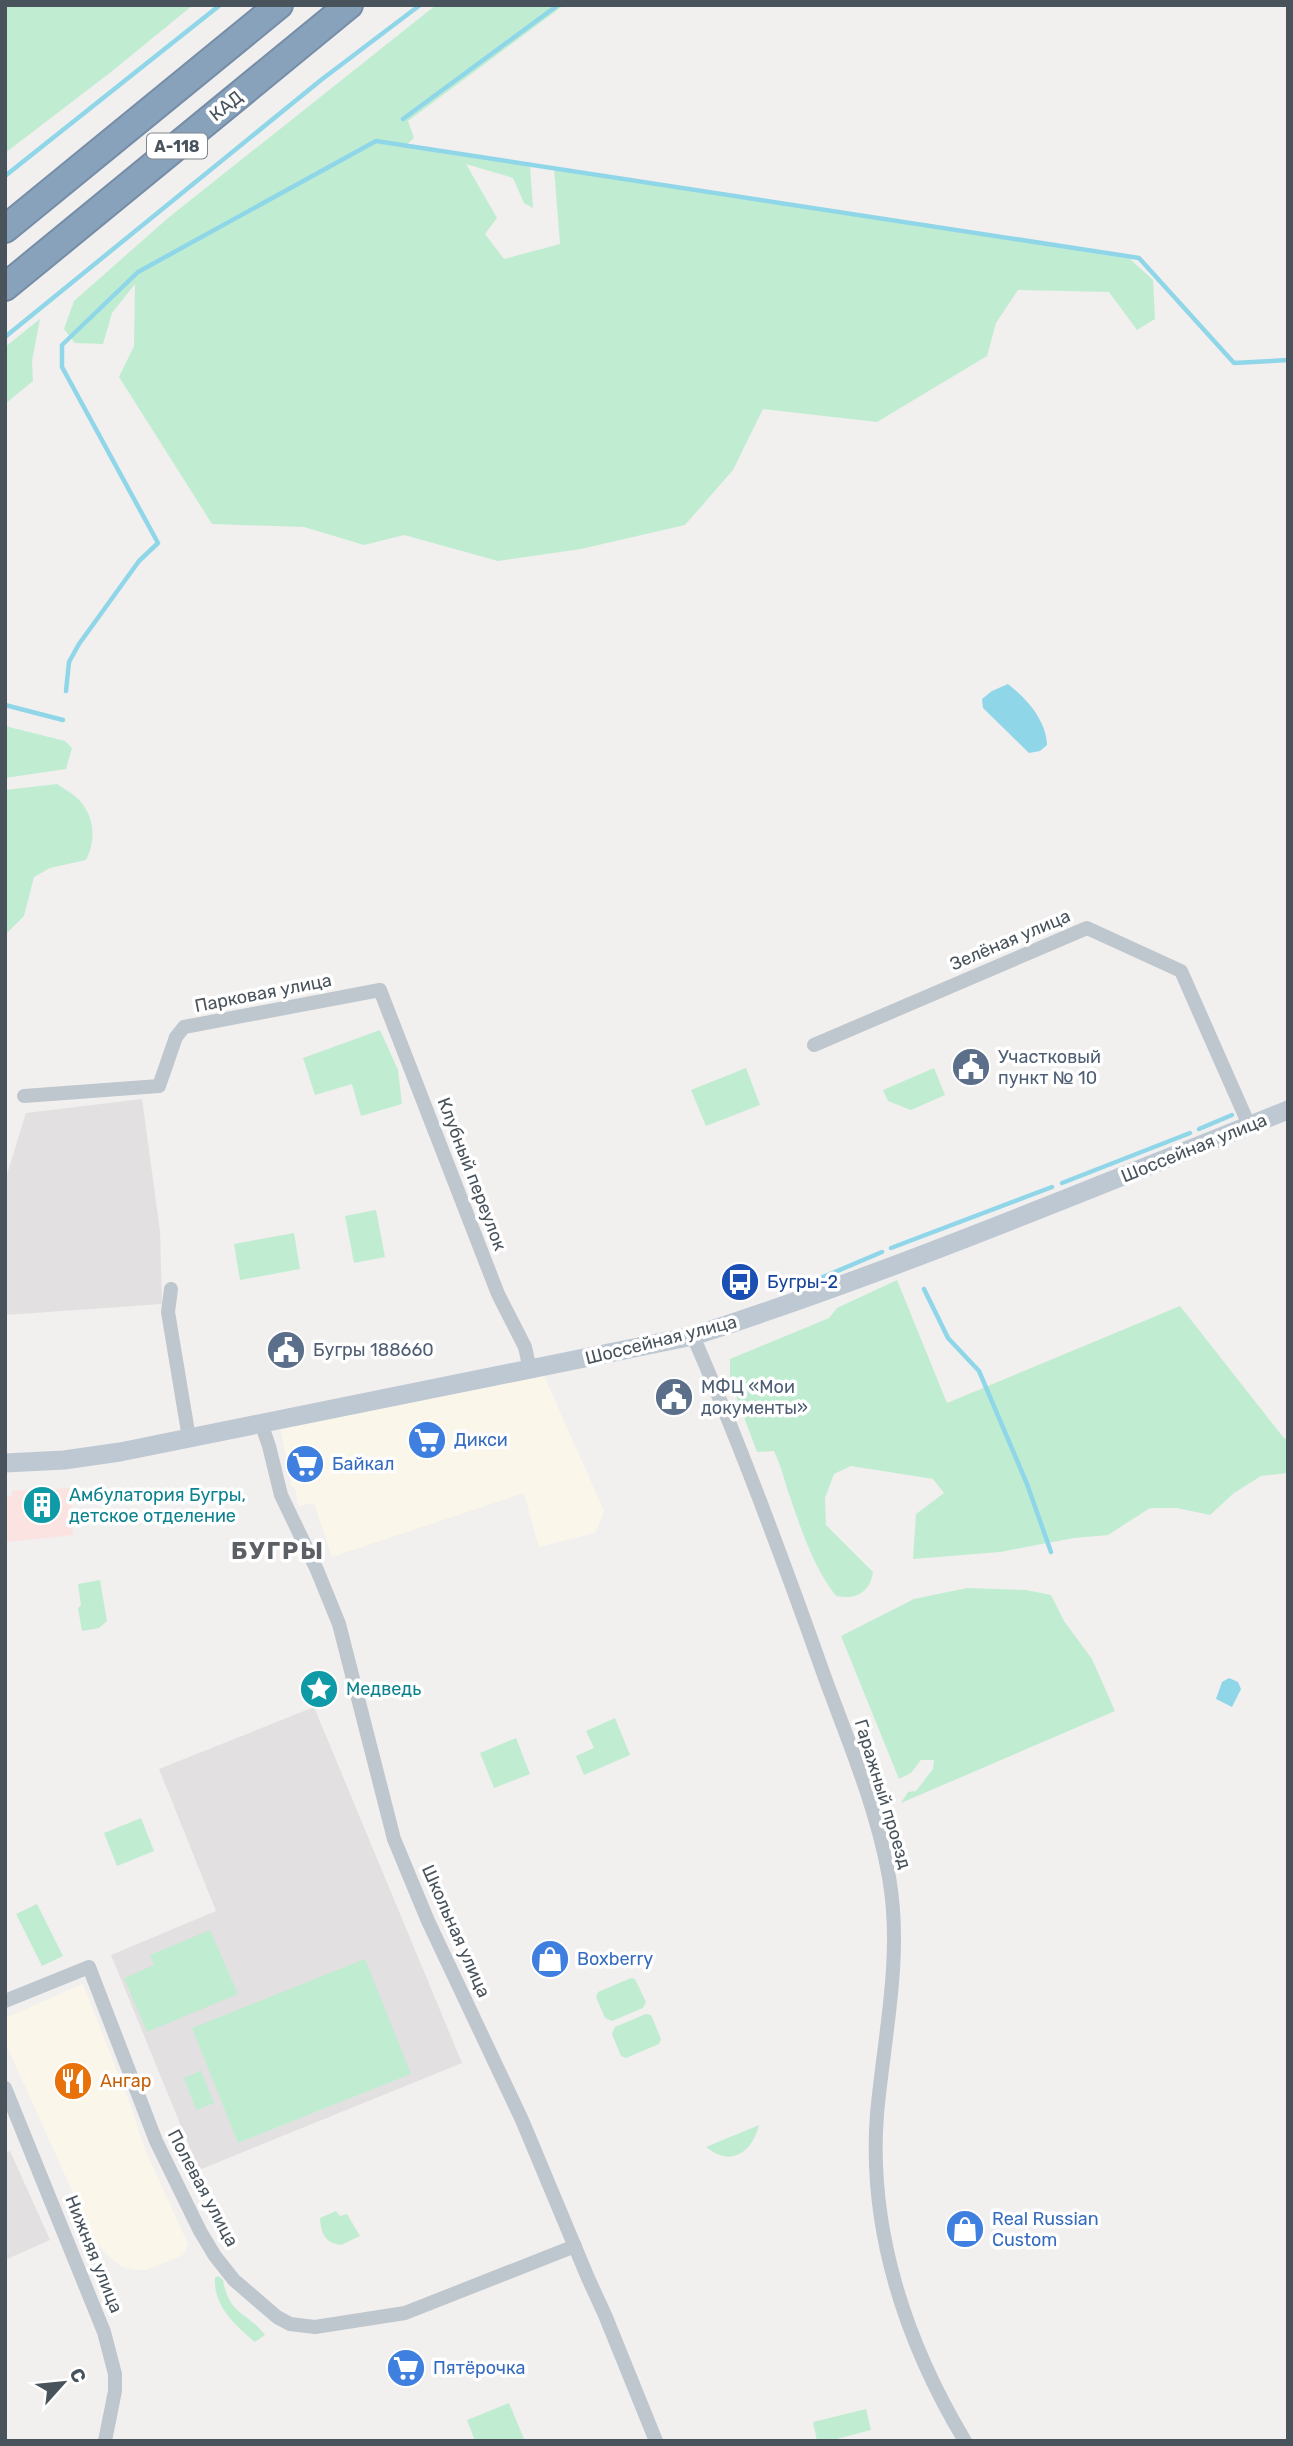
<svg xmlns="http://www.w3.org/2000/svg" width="1293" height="2446" viewBox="0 0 1293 2446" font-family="Rubik,sans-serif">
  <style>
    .commercial { fill: #fbf6ea }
    .education { fill: #e3e0e1 }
    .medical { fill: #fae3e1 }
    .green { fill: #c0edd1 }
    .water { fill: #8fd6e8 }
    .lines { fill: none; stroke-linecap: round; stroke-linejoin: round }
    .stream { stroke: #8fd6e8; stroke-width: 4.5 }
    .highway-casing { stroke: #758da7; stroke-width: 30 }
    .street { stroke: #bec7cd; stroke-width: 14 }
    .secondary { stroke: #bec8d2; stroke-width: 19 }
    .highway { stroke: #89a2bc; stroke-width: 26 }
    .labels { text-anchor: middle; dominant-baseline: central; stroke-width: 7; stroke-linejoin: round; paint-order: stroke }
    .shield { fill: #fff; stroke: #7f878d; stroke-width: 2 }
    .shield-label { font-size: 16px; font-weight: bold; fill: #48535c }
    .street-label { font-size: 18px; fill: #48535c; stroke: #fff }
    .service-label { font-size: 18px; fill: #4e5e75; stroke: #fff; text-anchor: start }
    .transit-label { font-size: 18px; fill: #164399; stroke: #fff; text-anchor: start }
    .shop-label { font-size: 18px; fill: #366cbe; stroke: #fff; text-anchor: start }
    .culture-label { font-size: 18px; fill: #0d838f; stroke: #fff; text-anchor: start }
    .food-label { font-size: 18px; fill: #c56008; stroke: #fff; text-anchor: start }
    .district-label { font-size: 24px; font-weight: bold; letter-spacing: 2px; fill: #5c6064; stroke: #fff }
  </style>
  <rect width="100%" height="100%" fill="#f2efef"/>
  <g class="commercial">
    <polygon points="544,1376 604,1511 595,1533 539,1547 524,1493 332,1557 314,1503 298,1506 295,1487 292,1488 280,1427"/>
    <polygon points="83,1984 132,2109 144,2147 188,2244 183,2255 146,2270 135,2270 120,2266 103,2251 92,2235 5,2042 5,2018"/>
  </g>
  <g class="education">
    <polygon points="142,1099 160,1231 162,1304 5,1315 5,1181 26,1113"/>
    <polygon points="314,1707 462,2063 199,2170 111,1955 216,1911 159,1769"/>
    <polygon points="10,2151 50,2240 5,2260 5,2153"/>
  </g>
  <polygon class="medical" points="71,1488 73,1535 8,1542 5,1538 5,1497 12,1496 12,1491"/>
  <g class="green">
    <polygon points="5,5 193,5 111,72 5,153"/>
    <polygon points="436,5 564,5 408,121 414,138 404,147 530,166 533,208 524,203 513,178 466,164 497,218 485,234 504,259 560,244 554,168 1130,259 1153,280 1155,319 1137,330 1109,292 1018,290 996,323 987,356 877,422 763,409 733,470 685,525 581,549 498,561 404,535 364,545 304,527 212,524 119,377 134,346 135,284 112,313 103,344 75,343 64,329 74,301 168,218"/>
    <polygon points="40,319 32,361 33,381 5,404 5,347"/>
    <polygon points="5,726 65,741 72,748 66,769 5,778"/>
    <path d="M57,784c7,5 17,10 23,17 15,17 16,40 6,59l-36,8 -16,9 -10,39 -19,19v-145z"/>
    <polygon points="380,1030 398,1070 402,1104 361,1116 352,1084 315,1095 303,1058"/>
    <polygon points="746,1068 760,1105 706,1126 691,1090"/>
    <polygon points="934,1068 945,1095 911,1110 888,1101 883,1090"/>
    <polygon points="376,1210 385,1257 354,1263 345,1216"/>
    <polygon points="294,1233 300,1269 240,1280 234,1244"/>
    <path d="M897,1280l50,123 233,-97 103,131 5,3v33l-27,3 -27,17 -24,22 -33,-7h-27l-42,27 -34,3 -74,14 -87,7 3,-45 28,-21 -11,-14 -82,-13 -17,8 -9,24 1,27 47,47c-3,21 -18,28 -37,24 -22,-28 -34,-64 -46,-99 -6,-17 -8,-29 -16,-46l-17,1 -27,-72v-21l99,-41 8,-10z"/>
    <polygon points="100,1580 107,1621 99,1628 82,1631 78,1608 81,1605 78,1584"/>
    <polygon points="967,1588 1026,1590 1051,1595 1064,1621 1092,1659 1115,1711 901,1803 908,1792 916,1791 933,1769 934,1760 921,1760 911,1773 899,1779 841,1636 914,1599"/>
    <polygon points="615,1718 630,1755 584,1775 576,1756 594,1748 586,1731"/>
    <polygon points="516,1738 530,1774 494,1788 480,1753"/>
    <polygon points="141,1818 154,1851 117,1866 104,1833"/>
    <polygon points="37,1904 63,1956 42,1966 16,1914"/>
    <polygon points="210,1930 238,1994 147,2032 124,1978 154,1965 150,1955"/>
    <polygon points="365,1959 411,2074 238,2143 192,2028"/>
    <polygon points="631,1978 635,1979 646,2002 643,2008 612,2021 605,2018 596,1997 598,1992"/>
    <polygon points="646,2014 651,2015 661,2039 659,2044 626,2058 621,2056 612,2034 615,2027"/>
    <polygon points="201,2071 214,2103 196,2110 184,2078"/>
    <path d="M759,2125c-7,27 -28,43 -53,22z"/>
    <path d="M336,2211l4,5 7,-2 13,22 -19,9c-17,-2 -20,-13 -21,-27z"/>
    <path d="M218,2276l5,4c6,36 25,32 42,55l-10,7c-19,-16 -42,-36 -40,-64z"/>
    <polygon points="509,2403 525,2441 475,2441 467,2420"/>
    <polygon points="866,2409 871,2430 829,2441 817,2441 813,2422"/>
  </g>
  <g class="water">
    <path d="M1008,684c19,15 38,36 39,61l-7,6 -11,2 -46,-45 -1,-9 10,-8z"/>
    <polygon points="1229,1678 1238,1682 1241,1689 1232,1707 1216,1699 1222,1682"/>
  </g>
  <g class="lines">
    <g class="stream">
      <polyline points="403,119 558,5"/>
      <polyline points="5,176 220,5"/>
      <polyline points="5,337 321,80 420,5"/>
      <polyline points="66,691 69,662 79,644 139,561 158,543 62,367 62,345 138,272 376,141 1139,258 1234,363 1288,360"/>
      <polyline points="5,705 63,720"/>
      <polyline points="1199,1129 1232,1115"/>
      <polyline points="1062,1183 1190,1133"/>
      <polyline points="891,1248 1052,1187"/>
      <polyline points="809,1283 882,1252"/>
      <polyline points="924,1289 948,1338 979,1371 1027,1484 1051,1552"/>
    </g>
    <g class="highway-casing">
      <g id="highway">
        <polyline points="5,229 279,5"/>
        <polyline points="5,287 349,5"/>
      </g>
    </g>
    <g class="street">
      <polyline points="814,1045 1087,928 1181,971 1249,1125"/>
      <polyline points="24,1096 159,1086 176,1037 184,1027 380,990 498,1294 525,1347 530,1370"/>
      <polyline points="171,1289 168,1312 189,1438"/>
      <path d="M693,1336c49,112 91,226 132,342 24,65 52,131 64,199 14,79 -5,159 -12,237 -9,116 29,229 88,327"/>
      <polyline points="261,1423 269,1446 281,1495 317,1570 339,1624 394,1839 428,1921 522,2120 588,2278 605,2315 656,2441"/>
      <polyline points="5,2001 89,1967 156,2141 200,2231 215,2256 234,2280 277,2317 290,2324 315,2327 405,2313 575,2246"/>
      <polyline points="5,2088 104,2332 115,2374 115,2391 105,2441"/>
    </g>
    <path class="secondary" d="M5,1463l59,-3 56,-8 573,-116c202,-65 398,-148 595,-226"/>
    <use href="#highway" class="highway"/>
  </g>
  <defs>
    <g id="civic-disc" transform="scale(2.0125)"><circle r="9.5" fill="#5c6f8a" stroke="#fff"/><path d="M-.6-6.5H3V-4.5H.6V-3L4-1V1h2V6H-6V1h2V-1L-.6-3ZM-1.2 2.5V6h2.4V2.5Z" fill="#fff"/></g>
    <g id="bus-disc" transform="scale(2.0125)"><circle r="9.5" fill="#1a4fb4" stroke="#fff"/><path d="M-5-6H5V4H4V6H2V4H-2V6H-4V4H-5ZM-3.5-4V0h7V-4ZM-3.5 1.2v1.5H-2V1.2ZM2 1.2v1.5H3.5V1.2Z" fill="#fff"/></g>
    <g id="supermarket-disc" transform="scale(2.0125)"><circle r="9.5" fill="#3f7fe0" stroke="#fff"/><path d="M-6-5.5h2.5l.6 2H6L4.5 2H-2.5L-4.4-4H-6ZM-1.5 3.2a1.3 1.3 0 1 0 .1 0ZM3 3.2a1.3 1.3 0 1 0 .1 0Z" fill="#fff"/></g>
    <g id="building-disc" transform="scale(2.0125)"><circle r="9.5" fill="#0f9aa8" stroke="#fff"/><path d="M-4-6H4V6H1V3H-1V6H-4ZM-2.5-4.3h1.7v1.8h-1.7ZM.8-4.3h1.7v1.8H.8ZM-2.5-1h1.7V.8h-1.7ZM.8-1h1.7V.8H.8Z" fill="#fff"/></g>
    <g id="sight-disc" transform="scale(2.0125)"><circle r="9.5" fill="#0f9aa8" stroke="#fff"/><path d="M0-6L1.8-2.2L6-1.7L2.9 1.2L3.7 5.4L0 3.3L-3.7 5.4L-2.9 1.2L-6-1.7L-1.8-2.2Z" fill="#fff"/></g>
    <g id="shop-disc" transform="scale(2.0125)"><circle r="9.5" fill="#3f7fe0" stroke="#fff"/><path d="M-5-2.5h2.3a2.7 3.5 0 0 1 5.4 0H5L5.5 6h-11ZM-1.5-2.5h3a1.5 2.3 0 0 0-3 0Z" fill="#fff"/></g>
    <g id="restaurant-disc" transform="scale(2.0125)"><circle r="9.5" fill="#e8710a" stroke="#fff"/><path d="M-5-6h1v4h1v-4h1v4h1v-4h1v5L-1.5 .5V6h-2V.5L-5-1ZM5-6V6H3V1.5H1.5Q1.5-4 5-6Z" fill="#fff"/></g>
  </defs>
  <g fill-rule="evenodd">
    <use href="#civic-disc" x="971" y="1067"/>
    <use href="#bus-disc" x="740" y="1282"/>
    <use href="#civic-disc" x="286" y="1350"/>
    <use href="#civic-disc" x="674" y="1397"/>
    <use href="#supermarket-disc" x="427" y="1440"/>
    <use href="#supermarket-disc" x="305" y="1464"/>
    <use href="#building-disc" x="42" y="1505"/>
    <use href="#sight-disc" x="319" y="1689"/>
    <use href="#shop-disc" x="550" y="1959"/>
    <use href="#restaurant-disc" x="73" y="2081"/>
    <use href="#shop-disc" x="965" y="2229"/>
    <use href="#supermarket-disc" x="406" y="2368"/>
  </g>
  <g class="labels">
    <rect class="shield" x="147" y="133.5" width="60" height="25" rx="5"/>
    <g class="shield-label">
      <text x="177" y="146">А-118</text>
    </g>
    <g class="street-label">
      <text transform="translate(226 106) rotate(-39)">КАД</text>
      <text transform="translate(1010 940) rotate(-23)">Зелёная улица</text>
      <text transform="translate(263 993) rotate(-11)">Парковая улица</text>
      <text transform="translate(1194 1148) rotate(-22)">Шоссейная улица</text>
      <text transform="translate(472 1174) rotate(69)">Клубный переулок</text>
      <text transform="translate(661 1340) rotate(-14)">Шоссейная улица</text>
      <text transform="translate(883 1794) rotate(73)">Гаражный проезд</text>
      <text transform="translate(456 1931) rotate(66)">Школьная улица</text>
      <text transform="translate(203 2188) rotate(62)">Полевая улица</text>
      <text transform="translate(94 2254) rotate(68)">Нижняя улица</text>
    </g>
    <g class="service-label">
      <text x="998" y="1057">Участковый<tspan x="998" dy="21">пункт № 10</tspan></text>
      <text x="313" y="1350">Бугры 188660</text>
      <text x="701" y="1387">МФЦ «Мои<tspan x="701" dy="21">документы»</tspan></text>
    </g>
    <g class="transit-label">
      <text x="767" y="1282">Бугры-2</text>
    </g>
    <g class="shop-label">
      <text x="454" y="1440">Дикси</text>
      <text x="332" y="1464">Байкал</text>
      <text x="577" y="1959">Boxberry</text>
      <text x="992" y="2219">Real Russian<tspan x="992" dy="21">Custom</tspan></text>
      <text x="433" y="2368">Пятёрочка</text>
    </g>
    <g class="culture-label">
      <text x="69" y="1495">Амбулатория Бугры,<tspan x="69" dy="21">детское отделение</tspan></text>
      <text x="346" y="1689">Медведь</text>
    </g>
    <g class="food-label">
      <text x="100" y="2081">Ангар</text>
    </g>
    <g class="district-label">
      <text x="278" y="1551">БУГРЫ</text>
    </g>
  </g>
  <rect width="1293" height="2446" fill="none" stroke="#48535c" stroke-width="14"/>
  <g transform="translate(63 2383) rotate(63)" stroke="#ffffff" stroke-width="5" paint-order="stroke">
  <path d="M0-5L12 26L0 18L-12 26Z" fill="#48535c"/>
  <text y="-10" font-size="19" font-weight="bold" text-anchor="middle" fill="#48535c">С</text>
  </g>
</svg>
